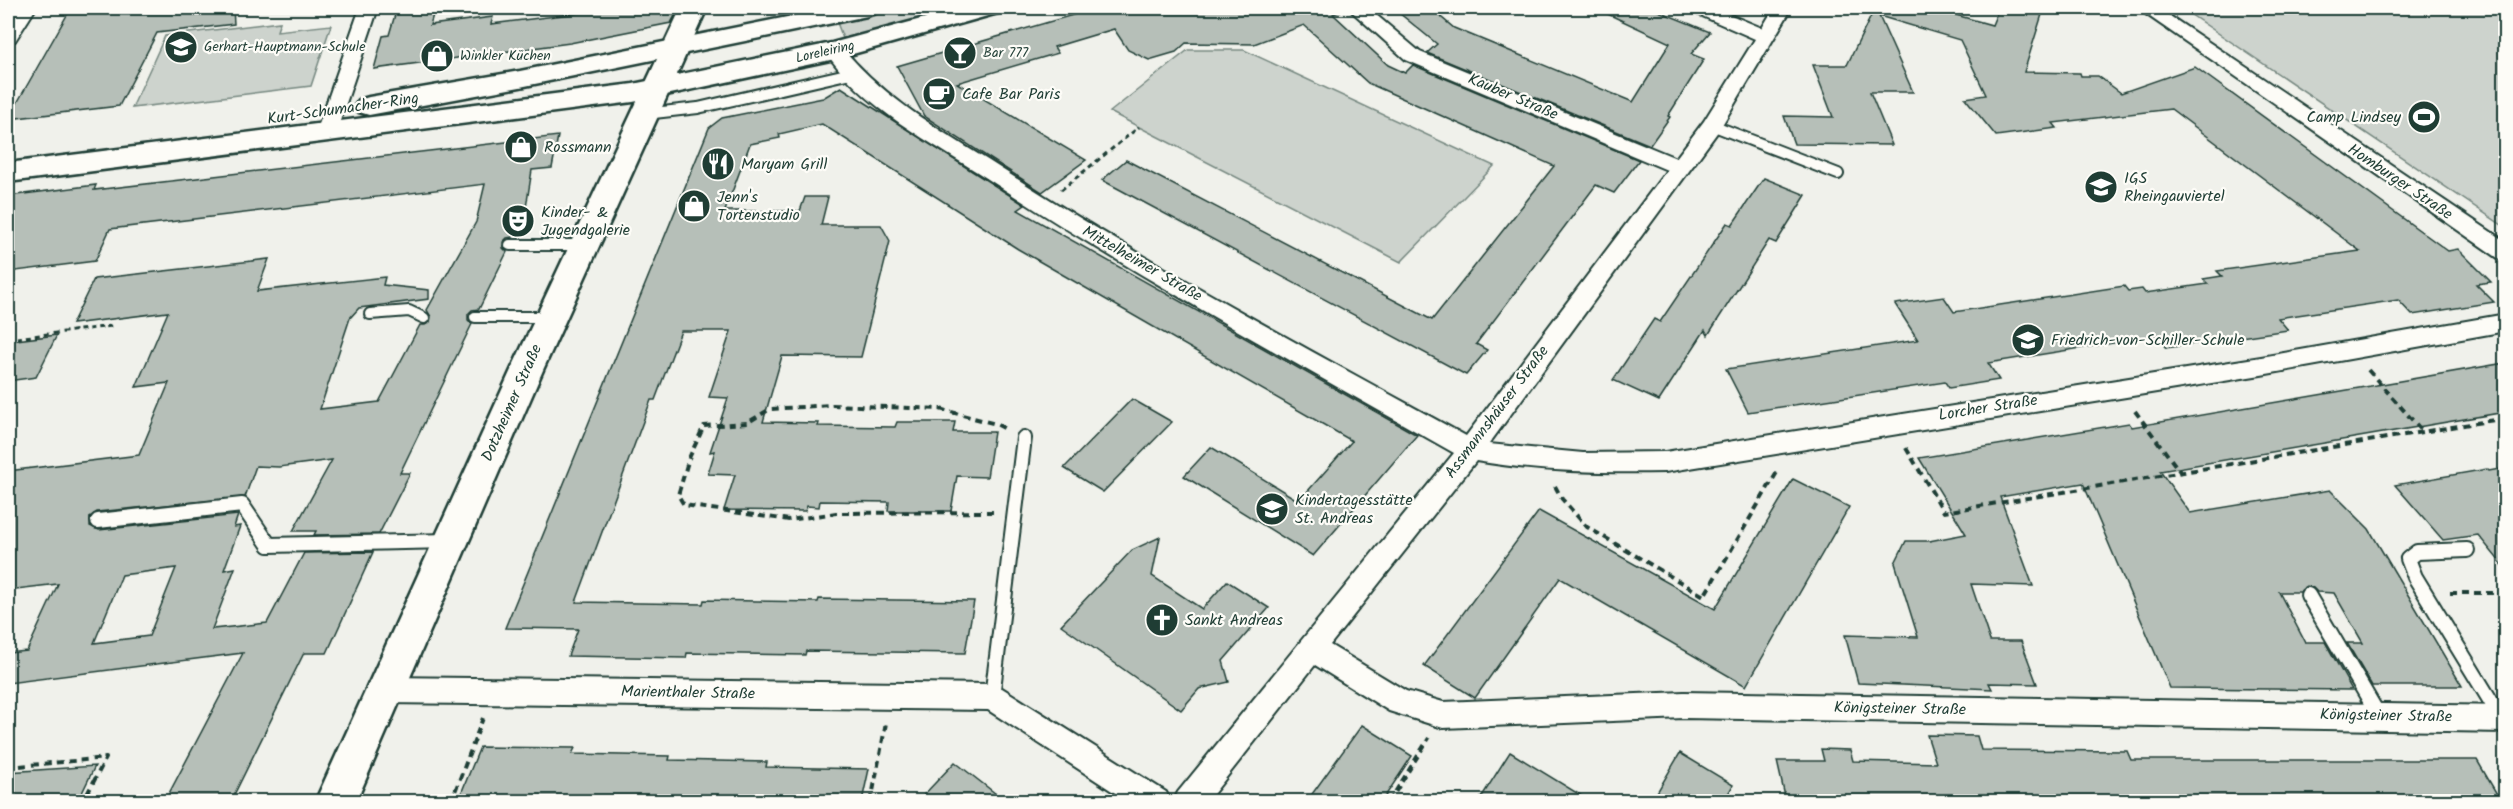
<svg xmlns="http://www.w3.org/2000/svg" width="2513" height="809" viewBox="0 0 2513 809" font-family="Kalam,sans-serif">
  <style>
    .green { fill: #cdd3cd; stroke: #768880; stroke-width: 1.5 }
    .building { fill: #b6bfb8; stroke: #1f3d34; stroke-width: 1.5; fill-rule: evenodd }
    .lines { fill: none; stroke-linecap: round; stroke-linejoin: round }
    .lane-far1-casing { stroke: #1f3d34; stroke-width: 14 }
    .lane-casing { stroke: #1f3d34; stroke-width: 18 }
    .street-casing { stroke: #1f3d34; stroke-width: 4 }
    .secondary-casing { stroke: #1f3d34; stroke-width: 5 }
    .primary-casing { stroke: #1f3d34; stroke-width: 5 }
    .path-far1 { stroke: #1f3d34; stroke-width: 3; stroke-dasharray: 5 4; stroke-linecap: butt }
    .path { stroke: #1f3d34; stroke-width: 4; stroke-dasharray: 7 5; stroke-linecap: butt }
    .lane-far1 { stroke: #fdfcf7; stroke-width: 10 }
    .lane { stroke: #fdfcf7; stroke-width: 14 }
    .street { fill: #fdfcf7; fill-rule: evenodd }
    .secondary { fill: #fdfcf7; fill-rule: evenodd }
    .primary { fill: #fdfcf7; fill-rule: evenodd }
    .labels { text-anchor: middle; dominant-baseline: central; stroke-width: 4.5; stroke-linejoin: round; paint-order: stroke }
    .far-poi-label { font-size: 14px; fill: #1f3d34; stroke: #fdfcf7; text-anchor: start }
    .far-street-label { font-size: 14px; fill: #1f3d34; stroke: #fdfcf7 }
    .poi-label { font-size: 16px; fill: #1f3d34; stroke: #fdfcf7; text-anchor: start }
    .street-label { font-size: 16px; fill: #1f3d34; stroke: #fdfcf7 }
  </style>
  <rect width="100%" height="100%" fill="#f0f1eb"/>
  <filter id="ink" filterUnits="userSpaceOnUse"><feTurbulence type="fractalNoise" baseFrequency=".0167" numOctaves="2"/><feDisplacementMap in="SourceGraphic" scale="12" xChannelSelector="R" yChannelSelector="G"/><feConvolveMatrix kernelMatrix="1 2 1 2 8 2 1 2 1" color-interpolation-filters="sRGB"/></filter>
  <g filter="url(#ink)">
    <g class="green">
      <polygon points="884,8 959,8 844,41 836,20"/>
      <polygon points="2181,8 2505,8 2505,227"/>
      <polygon points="280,22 277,31 331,25 311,86 132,108 165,36"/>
      <polygon points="1188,50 1244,50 1494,166 1401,262 1110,112"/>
    </g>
    <g class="building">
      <polygon points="71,8 233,8 234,24 157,33 119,106 8,119"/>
      <polygon points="397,8 435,8 430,25 493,17 491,24 603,10 603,8 679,8 671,23 570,43 374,69 383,36 389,35"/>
      <polygon points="1097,8 1344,8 1345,10 1333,14 1388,65 1405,73 1413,65 1639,160 1614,193 1596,185 1476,344 1487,350 1466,375 1102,180 1126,160 1432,320 1554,166 1368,83 1304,25 1254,44 1186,43 1176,52 1149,60 1128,50 1114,29 1054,47 1058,53 957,83 1086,160 1042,192 924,116 897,66"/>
      <polygon points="1393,8 1430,8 1454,28 1633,102 1670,43 1595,8 1651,8 1710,32 1691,54 1704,59 1668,116 1670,117 1650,145 1427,53 1437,44"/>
      <polygon points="1872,8 1931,8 1992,25 1999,8 2044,8 2024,72 2080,73 2081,76 2098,76 2121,93 2195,67 2448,251 2458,249 2491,282 2476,284 2494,302 2412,315 2398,300 2278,318 2288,330 2166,348 2157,336 1988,363 1999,380 1949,388 1945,382 1748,412 1726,369 1918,340 1895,304 1944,297 1954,312 2124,286 2128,291 2142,289 2145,293 2208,284 2203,279 2222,276 2217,271 2360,251 2171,109 2053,123 2057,128 1996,136 1965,98 1986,95 1960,40 1879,16 1913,92 1870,92 1892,145 1794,144 1784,116 1833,117 1813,65 1847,65 1872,14"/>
      <polygon points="841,87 1025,205 1018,210 1417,435 1313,556 1184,476 1211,447 1299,501 1352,441 1018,249 822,124 779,134 780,138 750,144 725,211 800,211 805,197 828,197 821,225 881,225 890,241 861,357 782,356 763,422 819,423 818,426 895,427 897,422 955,422 953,432 994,432 987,477 957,476 951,511 888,511 889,502 820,501 819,507 807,506 805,511 724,510 735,475 708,474 715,451 710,452 728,398 709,397 731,331 681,331 655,400 651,400 576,602 703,604 704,600 818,602 819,599 974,601 965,653 806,651 805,655 687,653 686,658 568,656 578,629 505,628 709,128 722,118 823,98"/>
      <path d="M558,136l-6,32 -20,2 -7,44 -12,23 -6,1 -4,4v6l4,4 -28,57 -7,1 -4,4v6l4,4 -72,149h10l-31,61 -65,1 2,-4h-23l39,-71 -53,7 -23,-1 -11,31 -148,15 -7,5v9l9,4 139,-15 -4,12 6,-1 -16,44 11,-2 -23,61 55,-6 37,-70 69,-1 -46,101h-23l-73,148h-66l78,-148 -235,30v-30l19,-2 31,-67 -50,6v-119l131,-16 30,-72 -33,4 32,-75 -96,12 22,-45 175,-20 -12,32 128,-14 -2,8 46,5v9l-70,9 -9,10 -30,91 59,-7 41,-77h5l5,-3 1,-5 -4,-7 49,-88 9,-38 -375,45 -15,32 -87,11v-76l88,-11 -2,5zM176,568l-27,68 -55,7 28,-68z"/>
      <polygon points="1764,178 1806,195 1776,243 1769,240 1708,335 1705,330 1659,401 1613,380 1654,319 1660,322 1727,223 1732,225"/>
      <polygon points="57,335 36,377 8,381 8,341"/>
      <polygon points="2505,363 2505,412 2160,471 2190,513 2330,490 2369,529 2462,686 2372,686 2347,643 2363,643 2334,593 2317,592 2313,588 2307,586 2300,592 2279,592 2305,642 2325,642 2352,690 2170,688 2083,483 2000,497 2033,586 1971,584 1990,641 2021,641 2037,684 1989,683 1992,689 1858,683 1845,635 1918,637 1895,563 1906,541 1929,541 1966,534 1919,458 2129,423 2132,427"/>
      <polygon points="1132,399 1172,422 1103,492 1064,468"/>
      <polygon points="2505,468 2505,568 2478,535 2443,540 2395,485 2487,469 2489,471"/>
      <polygon points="1793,479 1849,507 1746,686 1560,578 1475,698 1424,666 1539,511 1715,609"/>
      <polygon points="1160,537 1152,576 1202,609 1227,581 1269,608 1223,661 1229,682 1199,689 1181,710 1061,625 1132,550"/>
      <polygon points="1362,725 1412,756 1382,801 1307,801"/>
      <polygon points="1927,735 1977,736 1981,750 2127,751 2131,760 2477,760 2501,801 1786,801 1777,761 1824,761 1821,749 1850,750 1853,761 1936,763"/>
      <polygon points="480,747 575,748 572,754 670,756 669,760 767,762 766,767 869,769 862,801 458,801"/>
      <polygon points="1510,752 1590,801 1479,801"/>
      <polygon points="1680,753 1733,785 1724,801 1652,801"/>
      <polygon points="955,762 1005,801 918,801"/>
      <polygon points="95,766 78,801 8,801 8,772"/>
    </g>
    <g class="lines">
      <g class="lane-far1-casing">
        <g id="lane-far1">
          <polyline points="645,114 698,108 851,73"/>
          <polyline points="1712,125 1838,174"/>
          <polyline points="510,245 584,245"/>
          <polyline points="370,314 409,311 424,318"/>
          <polyline points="475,317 551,317"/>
        </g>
      </g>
      <g class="lane-casing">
        <g id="lane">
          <polyline points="98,521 242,505 269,545 449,541"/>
          <polyline points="2467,550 2417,552 2408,559 2415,577 2501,718"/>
          <polyline points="2308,595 2379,716"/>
          <polyline points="992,697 1024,438"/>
        </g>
      </g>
      <g class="street-casing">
        <g id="street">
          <polygon points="18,8 36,8 15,41 8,43 8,23"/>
          <polygon points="360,8 378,8 336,133 333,138 326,140 319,138 316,133"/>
          <path d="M1348,8h20l52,44 256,106 28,-37 51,-82 -62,-27 -2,-4h23l48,20 12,-20h18l-73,122 -230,314 94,9 82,-1 596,-95 245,-43v17l-245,44 -596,97c-64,1 -126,0 -189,-11l-146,184 76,46 37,11 241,-10 822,14v26l-822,-14 -241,10 -54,-17 -74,-46 -108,137h-34l5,-10 276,-339c-157,-89 -315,-175 -466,-274 -57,-37 -124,-70 -163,-128l3,-4h14c45,56 109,89 169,128 147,94 302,177 455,261l201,-266 -261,-110z"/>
          <polygon points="2137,8 2158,8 2506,242 2506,261 2498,258"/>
          <polygon points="384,677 992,684 1002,688 1166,792 1171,802 1129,802 988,710 384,703 374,699 370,690 374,681"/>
        </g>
      </g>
      <g class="secondary-casing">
        <polygon id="secondary" points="681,8 707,8 543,370 356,802 315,802 511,370"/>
      </g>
      <g class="primary-casing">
        <g id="primary">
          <polygon points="832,8 880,8 876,13 867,16 520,87 369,115 359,112 355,106 359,100 369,97 520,71"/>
          <polygon points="962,8 1002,8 998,13 835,59 633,102 8,182 8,163 633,84 832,43"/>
        </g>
      </g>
      <g class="path-far1">
        <polyline points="1061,190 1139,127"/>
        <polyline points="8,339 112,326"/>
      </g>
      <g class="path">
        <polyline points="2368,370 2423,432"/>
        <polyline points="2135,411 2181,473"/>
        <polyline points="1906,448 1944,512 2506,418"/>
        <polyline points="1555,486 1562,499 1587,527 1704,596 1779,469"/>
        <polyline points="993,512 836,513 789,520 684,505 678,495 689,458 704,426 747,423 770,409 832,405 940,409 996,424 1006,429"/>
        <polyline points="2450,593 2506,593"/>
        <polyline points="8,767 106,758 83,802"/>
        <polyline points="451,802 483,718"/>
        <polyline points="871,802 886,723"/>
        <polyline points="1389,802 1429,738"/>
      </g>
      <use href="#lane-far1" class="lane-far1"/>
      <use href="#lane" class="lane"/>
      <use href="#street" class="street"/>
      <use href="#secondary" class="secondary"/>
      <use href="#primary" class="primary"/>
    </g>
  </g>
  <defs>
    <g id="school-disc" transform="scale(1.725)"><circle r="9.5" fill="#1f3d34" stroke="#fdfcf7"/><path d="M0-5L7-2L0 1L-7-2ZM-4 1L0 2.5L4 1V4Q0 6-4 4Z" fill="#fff"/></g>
    <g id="bar-disc" transform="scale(1.725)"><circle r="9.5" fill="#1f3d34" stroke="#fdfcf7"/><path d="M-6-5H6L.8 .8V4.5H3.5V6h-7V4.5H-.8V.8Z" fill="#fff"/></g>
    <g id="shop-disc" transform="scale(1.725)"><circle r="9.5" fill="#1f3d34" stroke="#fdfcf7"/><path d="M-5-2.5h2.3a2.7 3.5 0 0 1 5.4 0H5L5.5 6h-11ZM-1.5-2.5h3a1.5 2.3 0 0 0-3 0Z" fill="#fff"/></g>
    <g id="cafe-disc" transform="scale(1.725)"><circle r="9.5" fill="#1f3d34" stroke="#fdfcf7"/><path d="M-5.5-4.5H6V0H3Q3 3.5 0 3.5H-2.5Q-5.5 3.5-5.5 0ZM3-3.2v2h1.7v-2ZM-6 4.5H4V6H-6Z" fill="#fff"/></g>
    <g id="stadium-disc" transform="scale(1.725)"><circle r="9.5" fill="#1f3d34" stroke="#fdfcf7"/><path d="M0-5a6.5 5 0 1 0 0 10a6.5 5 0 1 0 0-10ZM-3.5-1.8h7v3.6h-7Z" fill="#fff"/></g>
    <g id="restaurant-disc" transform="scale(1.725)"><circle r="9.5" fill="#1f3d34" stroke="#fdfcf7"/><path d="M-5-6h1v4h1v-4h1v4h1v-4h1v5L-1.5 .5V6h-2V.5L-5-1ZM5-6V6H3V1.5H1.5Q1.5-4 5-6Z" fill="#fff"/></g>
    <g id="theatre-disc" transform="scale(1.725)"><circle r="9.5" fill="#1f3d34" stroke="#fdfcf7"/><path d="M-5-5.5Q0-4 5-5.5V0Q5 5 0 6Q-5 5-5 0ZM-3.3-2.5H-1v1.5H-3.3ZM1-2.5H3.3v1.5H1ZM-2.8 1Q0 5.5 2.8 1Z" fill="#fff"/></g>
    <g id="church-disc" transform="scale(1.725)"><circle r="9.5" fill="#1f3d34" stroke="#fdfcf7"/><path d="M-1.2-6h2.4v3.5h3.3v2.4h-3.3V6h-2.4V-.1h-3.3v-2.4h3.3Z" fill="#fff"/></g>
  </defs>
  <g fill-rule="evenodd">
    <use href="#school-disc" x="181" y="47"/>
    <use href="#bar-disc" x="960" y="53"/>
    <use href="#shop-disc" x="437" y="56"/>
    <use href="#cafe-disc" x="939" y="94"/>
    <use href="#stadium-disc" x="2424" y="117"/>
    <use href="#shop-disc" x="521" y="147"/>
    <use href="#restaurant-disc" x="718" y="164"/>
    <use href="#school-disc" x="2101" y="187"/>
    <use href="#shop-disc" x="694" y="206"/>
    <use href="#theatre-disc" x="518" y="221"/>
    <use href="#school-disc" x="2028" y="340"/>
    <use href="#school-disc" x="1272" y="509"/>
    <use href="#church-disc" x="1162" y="620"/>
  </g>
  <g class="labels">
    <g class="far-poi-label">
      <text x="204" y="47">Gerhart-Hauptmann-Schule</text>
      <text x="983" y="53">Bar 777</text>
      <text x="460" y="56">Winkler Küchen</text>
    </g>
    <g class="far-street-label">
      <text transform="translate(825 52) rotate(-13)">Loreleiring</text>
    </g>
    <g class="poi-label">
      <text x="962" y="94">Cafe Bar Paris</text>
      <text x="2401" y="117" text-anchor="end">Camp Lindsey</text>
      <text x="544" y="147">Rossmann</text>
      <text x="741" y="164">Maryam Grill</text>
      <text x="2124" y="178">IGS<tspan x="2124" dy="18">Rheingauviertel</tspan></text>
      <text x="717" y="197">Jenn's<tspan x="717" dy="18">Tortenstudio</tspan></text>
      <text x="541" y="212">Kinder- &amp;<tspan x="541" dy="18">Jugendgalerie</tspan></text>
      <text x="2051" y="340">Friedrich-von-Schiller-Schule</text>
      <text x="1295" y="500">Kindertagesstätte<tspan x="1295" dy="18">St. Andreas</tspan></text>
      <text x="1185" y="620">Sankt Andreas</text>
    </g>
    <g class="street-label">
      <text transform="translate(1513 97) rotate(23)">Kauber Straße</text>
      <text transform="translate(343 109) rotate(-8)">Kurt-Schumacher-Ring</text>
      <text transform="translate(2400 182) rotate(34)">Homburger Straße</text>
      <text transform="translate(1142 264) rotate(30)">Mittelheimer Straße</text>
      <text transform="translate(512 403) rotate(-66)">Dotzheimer Straße</text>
      <text transform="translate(1988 408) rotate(-9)">Lorcher Straße</text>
      <text transform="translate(1497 412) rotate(-53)">Assmannshäuser Straße</text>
      <text transform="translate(688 693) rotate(1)">Marienthaler Straße</text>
      <text transform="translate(1900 709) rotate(1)">Königsteiner Straße</text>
      <text transform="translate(2386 716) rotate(1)">Königsteiner Straße</text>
    </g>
  </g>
  <rect width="2513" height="809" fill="none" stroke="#fdfcf7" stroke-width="30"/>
  <rect x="15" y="15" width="2483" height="779" fill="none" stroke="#1f3d34" stroke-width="2" filter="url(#ink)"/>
</svg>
